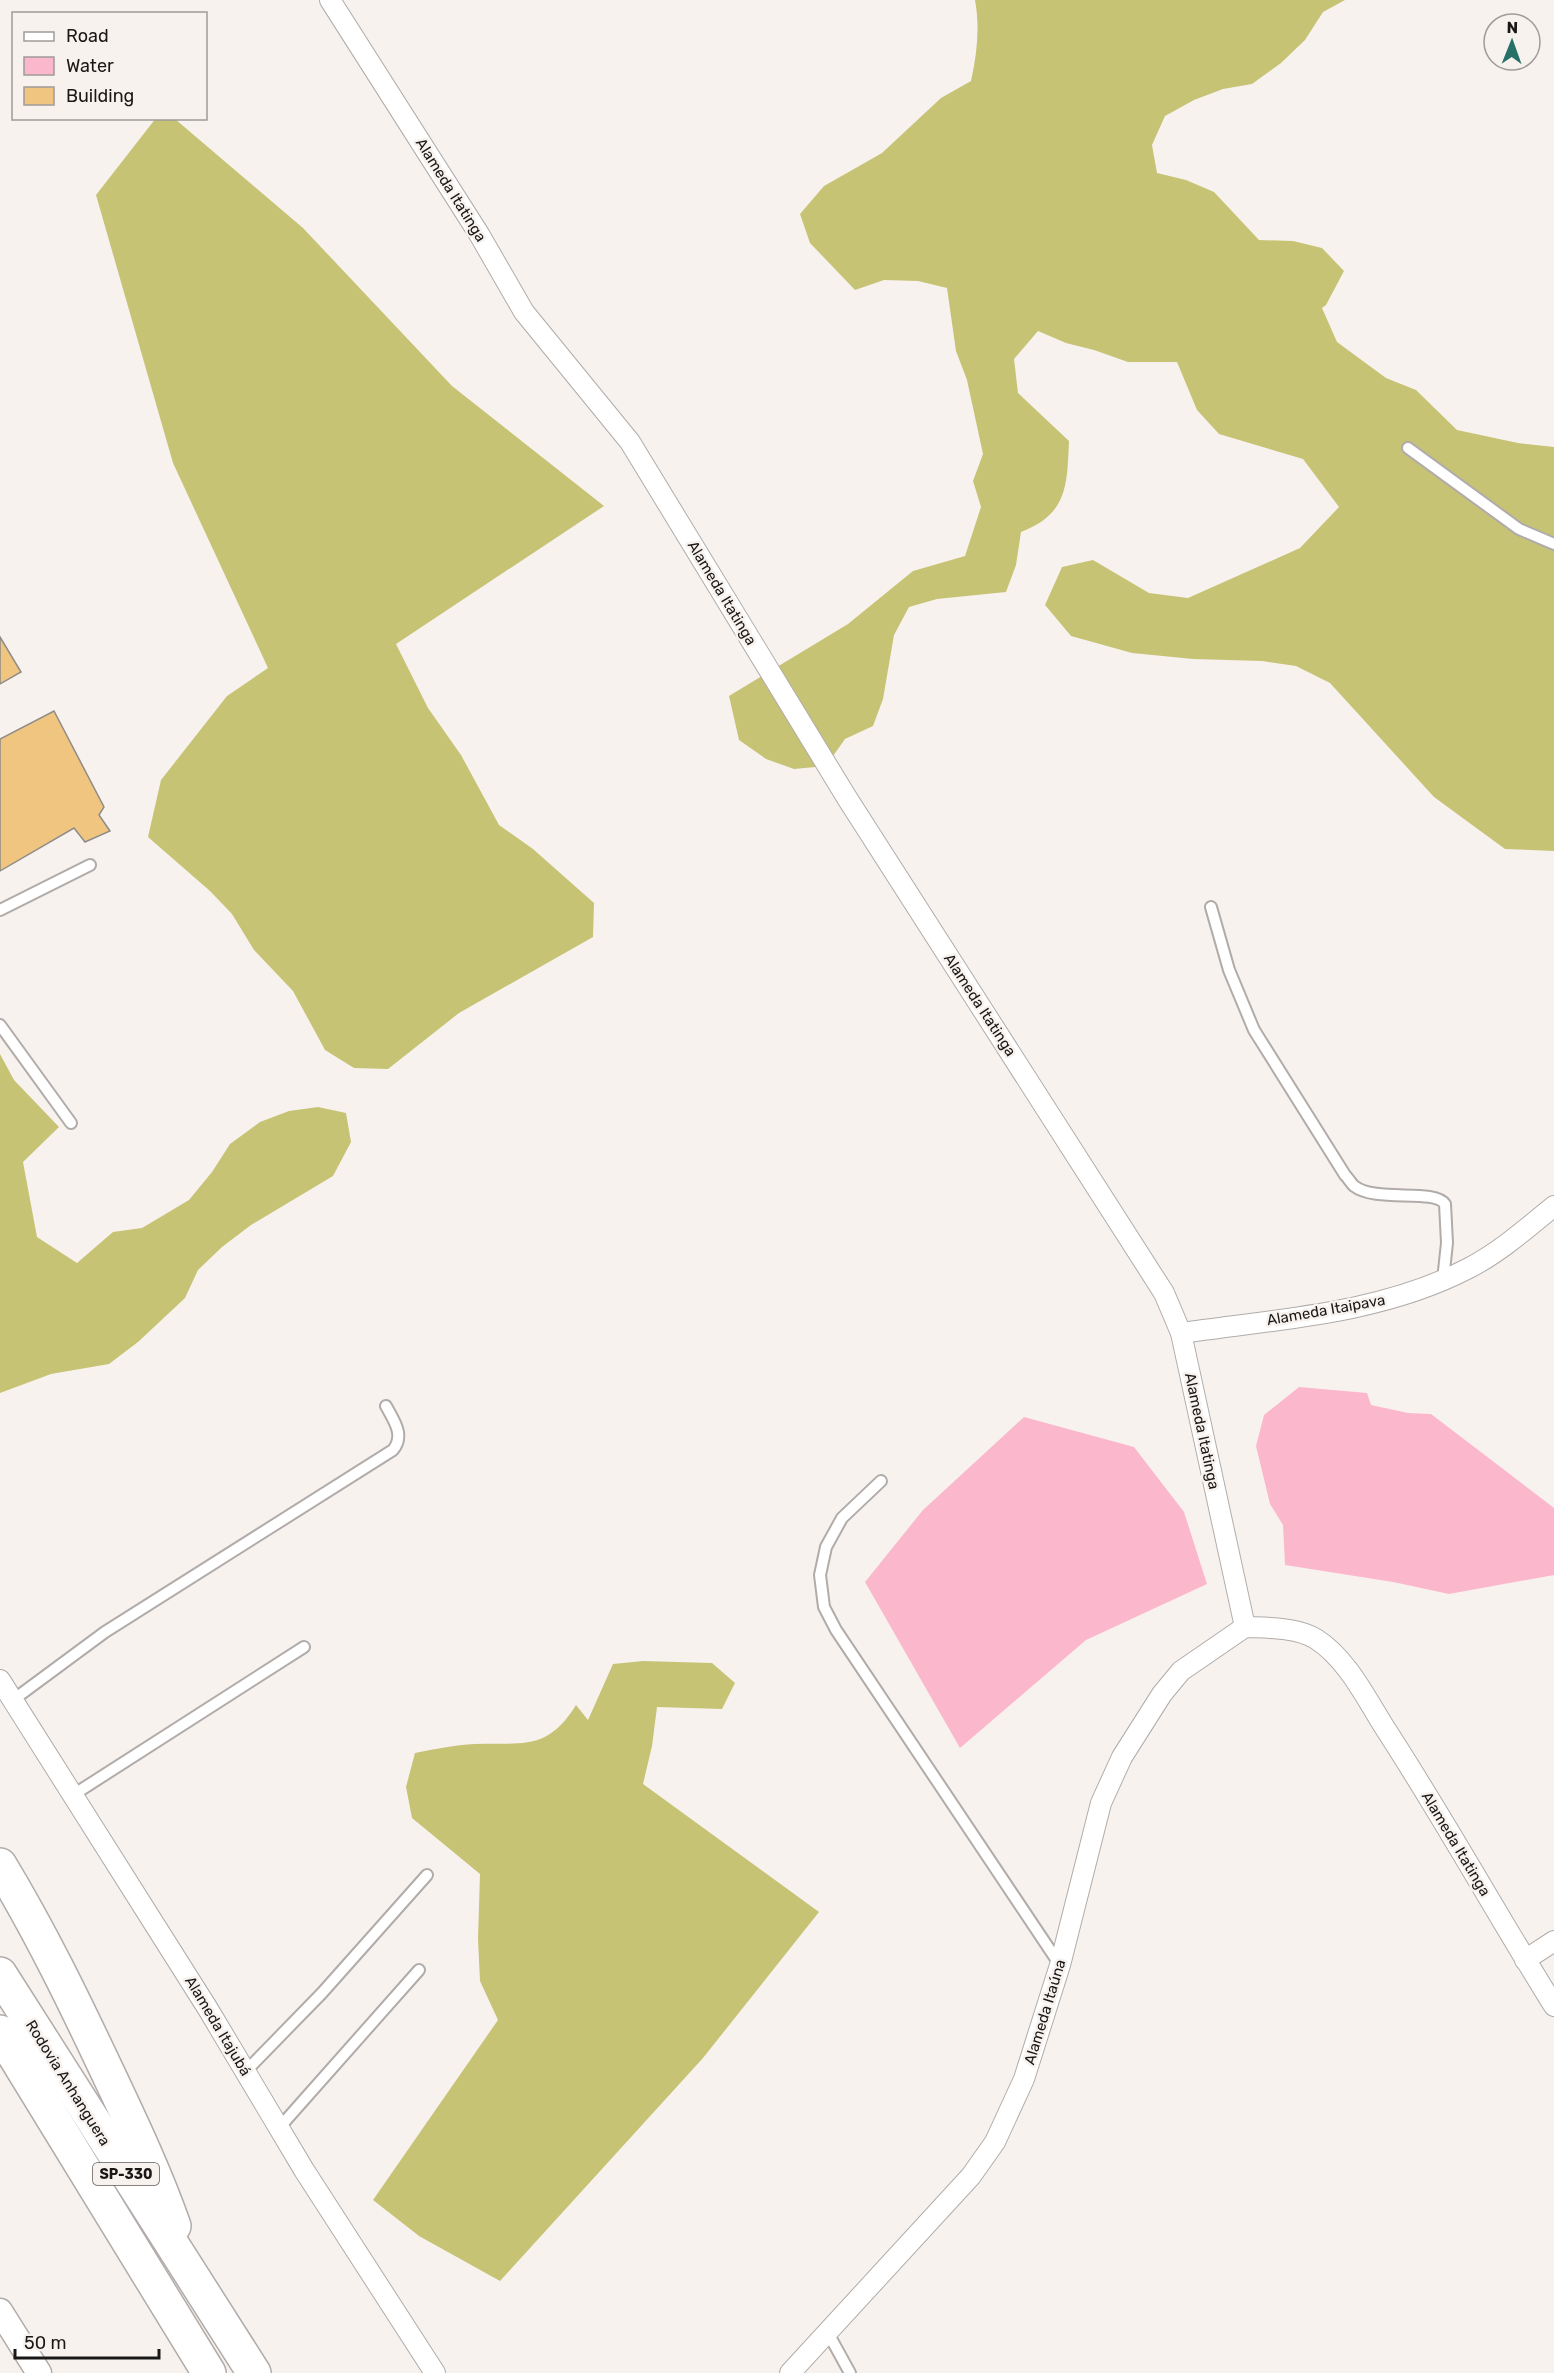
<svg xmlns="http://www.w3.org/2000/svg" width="1554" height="2373" viewBox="0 0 1554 2373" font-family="Rubik,sans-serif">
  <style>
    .forest { fill: #c7c375 }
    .water { fill: #fbb8cc }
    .building { fill: #f0c57f; stroke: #8f8c88; stroke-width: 1.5 }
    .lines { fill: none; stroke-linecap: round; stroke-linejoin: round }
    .service-casing { stroke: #b1aca9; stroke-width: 14 }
    .minor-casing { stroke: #b1aca9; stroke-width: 22 }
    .tertiary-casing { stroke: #b1aca9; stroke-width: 27 }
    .motorway-casing { stroke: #b1aca9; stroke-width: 36 }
    .service { stroke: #fff; stroke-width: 10 }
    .minor { stroke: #fff; stroke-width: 20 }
    .tertiary { stroke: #fff; stroke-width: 24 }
    .motorway { stroke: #fff; stroke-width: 33 }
    .labels { text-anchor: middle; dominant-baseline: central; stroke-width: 5; stroke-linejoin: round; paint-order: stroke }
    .shield { fill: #f8f2ef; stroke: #5d5958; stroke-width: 1.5 }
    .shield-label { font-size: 14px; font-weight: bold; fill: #1a1817 }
    .street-label { font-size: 15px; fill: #1a1817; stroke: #f8f2ef }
  </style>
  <rect width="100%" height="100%" fill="#f8f2ef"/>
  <g class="forest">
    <path d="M975,0h370l-22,12 -18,28 -24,23 -29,21 -29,5 -29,11 -29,16 -13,29 5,28 29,7 28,12 45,48 34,1 29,7 22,23 -18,34 -4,3 15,34 49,36 30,12 41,40 61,13 36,4v404l-49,-2 -71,-52 -104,-114 -34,-17 -34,-5 -69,-2 -61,-6 -61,-17 -26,-31 17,-38 31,-7 56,33 39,5 112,-50 39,-41 -36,-48 -84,-25 -22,-24 -20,-48h-49l-34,-12 -28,-7 -28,-12 -24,28 4,34 51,48c-2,44 -1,73 -48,91l-5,33 -10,27 -69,7 -28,8 -15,28 -11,64 -10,27 -28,13 -19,27 -32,3 -28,-10 -27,-19 -10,-44 119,-72 65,-53 52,-15 16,-49 -8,-26 10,-27 -16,-74 -11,-29 -9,-63 -29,-7 -34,-1 -29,10 -45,-47 -10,-29 24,-28 58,-33 59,-55 30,-17c6,-27 9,-53 4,-81z"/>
    <polygon points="156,118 175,119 303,228 452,386 604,506 396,644 428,708 461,755 499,825 533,849 594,903 593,937 459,1013 388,1069 354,1068 325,1050 293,991 254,950 232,914 210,891 148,837 161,780 227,696 268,668 173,463 96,195"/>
    <polygon points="0,1054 14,1080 59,1127 23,1162 37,1237 77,1263 113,1232 142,1228 189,1200 212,1172 230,1144 260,1122 289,1111 318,1107 346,1113 351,1142 333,1176 251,1225 222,1247 198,1270 185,1298 138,1342 109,1364 51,1374 0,1393"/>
    <path d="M643,1661l69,2 23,20 -13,26 -65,-2 -5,39 -9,38 176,128 -116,146 -203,223 -81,-45 -46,-36 125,-180 -18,-39 -2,-42 2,-65 -68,-56 -6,-31 9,-34c20,-4 39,-8 60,-9 47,-2 72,8 101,-39l12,15 25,-56z"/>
  </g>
  <g class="water">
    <polygon points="1299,1387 1367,1393 1371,1405 1408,1413 1431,1414 1554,1508 1554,1575 1449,1594 1393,1582 1285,1565 1283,1525 1270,1504 1256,1446 1264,1415"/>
    <polygon points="1024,1417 1134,1447 1184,1512 1207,1584 1086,1640 960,1748 865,1582 923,1510"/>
  </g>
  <g class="building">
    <polygon points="0,637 21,672 0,684"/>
    <polygon points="54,711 104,807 99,815 110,831 85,842 74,828 0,871 0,739"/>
  </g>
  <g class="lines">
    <g class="service-casing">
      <g id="service">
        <polyline points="1408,448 1519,529 1554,544"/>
        <path d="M1211,907l18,63 25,60 91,145c3,3 6,8 9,11 22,17 80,2 91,18l2,39 -4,37"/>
        <polyline points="0,910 90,865"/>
        <polyline points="0,1025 71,1123"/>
        <polyline points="881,1481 842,1518 826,1547 820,1575 824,1607 836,1630 1060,1965"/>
        <path d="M13,1700l92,-68 288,-182c12,-15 1,-29 -7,-44"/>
        <polyline points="73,1795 304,1647"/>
        <polyline points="245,2072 322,1993 427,1875"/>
        <polyline points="279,2128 419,1970"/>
        <polyline points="828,2333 850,2373"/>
      </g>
    </g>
    <g class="minor-casing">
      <g id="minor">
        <path d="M330,0l149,234 45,78 106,130 217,356 317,495 17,40 64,294c22,1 52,0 71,12 30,19 49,57 67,86 60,92 113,188 171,281"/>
        <path d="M1181,1333c97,-14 200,-19 288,-65 31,-16 58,-40 85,-62"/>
        <polyline points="0,1680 208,2009 304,2170 435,2373"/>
        <polyline points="1525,1960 1554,1941"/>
        <polyline points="790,2373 971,2176 995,2142 1024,2079 1060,1965 1101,1803 1122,1757 1162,1694 1181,1671 1245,1627"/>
      </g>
    </g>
    <g class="tertiary-casing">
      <polyline id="tertiary" points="0,2311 39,2373"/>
    </g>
    <g class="motorway-casing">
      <g id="motorway">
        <path d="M0,1865c40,66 74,136 107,206 24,51 48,101 67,155"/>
        <polyline points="0,1974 254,2373"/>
        <polyline points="0,2032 209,2373"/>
      </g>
    </g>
    <use href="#service" class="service"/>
    <use href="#minor" class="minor"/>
    <use href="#tertiary" class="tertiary"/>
    <use href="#motorway" class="motorway"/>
  </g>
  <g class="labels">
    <rect class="shield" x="93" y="2163" width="66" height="22" rx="4.5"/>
    <g class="shield-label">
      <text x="126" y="2174">SP-330</text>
    </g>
    <g class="street-label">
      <text transform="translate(451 190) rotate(58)">Alameda Itatinga</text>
      <text transform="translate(722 593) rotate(59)">Alameda Itatinga</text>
      <text transform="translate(980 1005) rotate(57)">Alameda Itatinga</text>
      <text transform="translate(1326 1310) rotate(-10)">Alameda Itaipava</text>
      <text transform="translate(1202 1431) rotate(78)">Alameda Itatinga</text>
      <text transform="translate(1456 1844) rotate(59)">Alameda Itatinga</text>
      <text transform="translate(1045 2012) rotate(-73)">Alameda Itaúna</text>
      <text transform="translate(218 2026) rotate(59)">Alameda Itajubá</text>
      <text transform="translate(68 2083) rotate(58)">Rodovia Anhanguera</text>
    </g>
  </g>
  <rect x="12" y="12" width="195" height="108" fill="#f8f2ef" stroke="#9f9b99" stroke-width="1.5"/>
  <rect x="24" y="32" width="30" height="9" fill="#ffffff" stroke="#9f9b99" stroke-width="1.5"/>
  <text x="66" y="42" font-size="18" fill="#1a1817">Road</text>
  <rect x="24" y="57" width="30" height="18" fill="#fbb8cc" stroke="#9f9b99" stroke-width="1.5"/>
  <text x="66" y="72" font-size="18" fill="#1a1817">Water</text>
  <rect x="24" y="87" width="30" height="18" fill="#f0c57f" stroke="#9f9b99" stroke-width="1.5"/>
  <text x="66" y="102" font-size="18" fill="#1a1817">Building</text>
  <g transform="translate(1512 42) rotate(1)"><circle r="28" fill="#f8f2ef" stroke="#9f9b99" stroke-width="1.5"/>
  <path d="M0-4.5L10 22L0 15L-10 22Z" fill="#277068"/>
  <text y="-9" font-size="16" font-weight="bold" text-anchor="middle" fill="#1a1817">N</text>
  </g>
  <path d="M15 2349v9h144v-9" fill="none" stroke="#1a1817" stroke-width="3"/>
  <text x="24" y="2349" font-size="18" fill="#1a1817" stroke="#f8f2ef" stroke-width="4.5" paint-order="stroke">50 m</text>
</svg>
